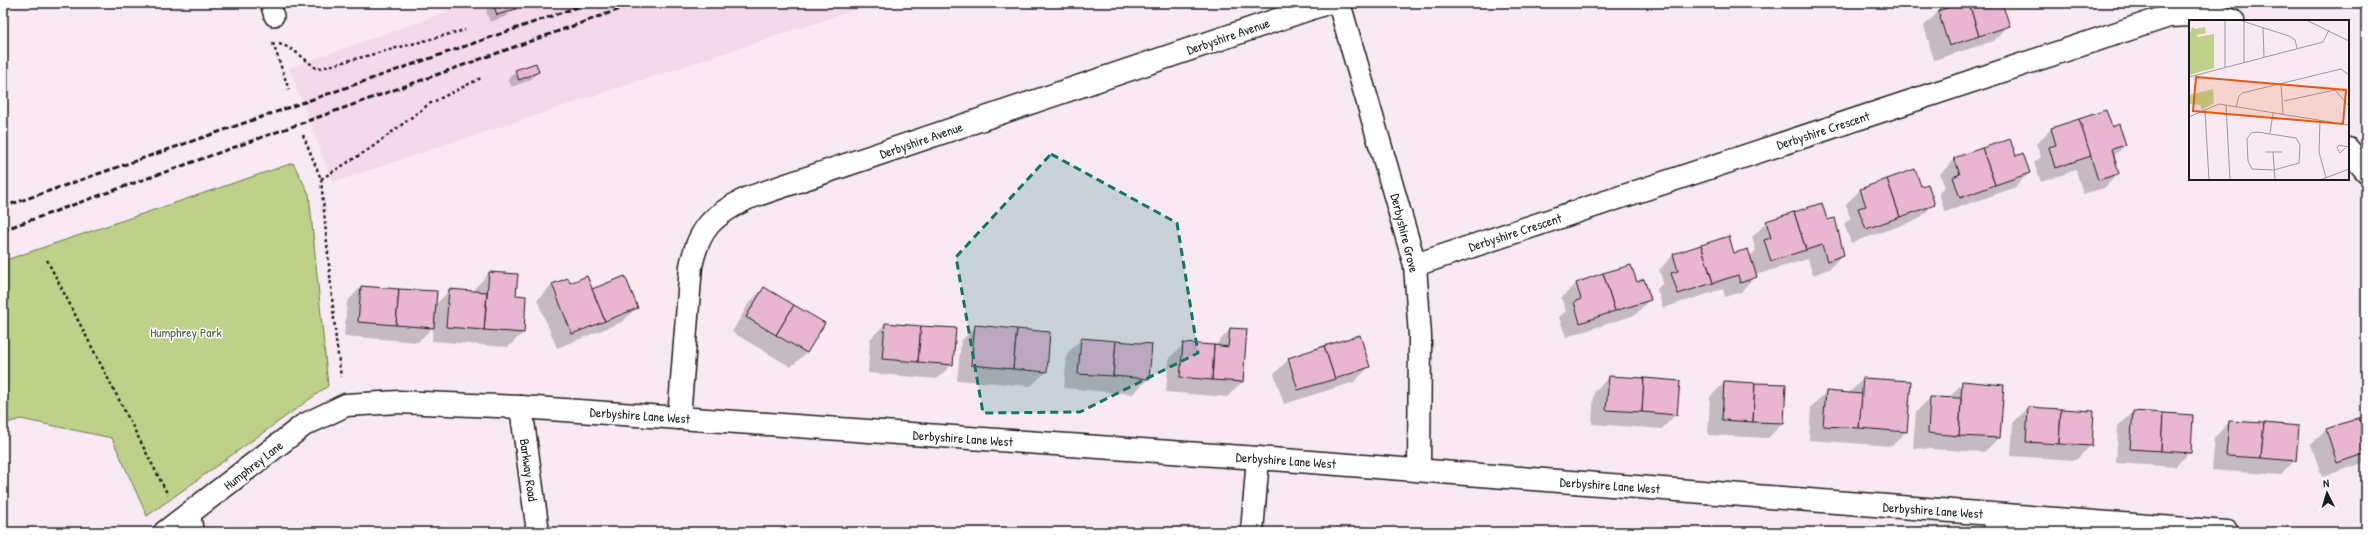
<svg xmlns="http://www.w3.org/2000/svg" width="2369" height="535" viewBox="0 0 2369 535" font-family="'Patrick Hand',sans-serif">
  <style>
    .built { fill: #f3d9e9 }
    .green { fill: #bdd288; stroke: #6c7752 }
    .shadow { fill: #0003 }
    .building { fill: #e8b5d3; stroke: #1c1c1c }
    .lines { fill: none; stroke-linecap: round; stroke-linejoin: round }
    .lane-casing { stroke: #1c1c1c; stroke-width: 22 }
    .street-casing { stroke: #1c1c1c; stroke-width: 25 }
    .secondary-casing { stroke: #1c1c1c; stroke-width: 25 }
    .path { stroke: #1c1c1c; stroke-width: 2.5; stroke-dasharray: 3 3; stroke-linecap: butt }
    .lane { stroke: #fff; stroke-width: 19 }
    .street { stroke: #fff; stroke-width: 22 }
    .secondary { stroke: #fff; stroke-width: 22 }
    .rail { stroke: #1c1c1c; stroke-width: 3; stroke-dasharray: 6 3; stroke-linecap: butt }
    .marked { fill: #0f766e; fill-opacity: 0.2; stroke: #0f766e; stroke-width: 3; stroke-dasharray: 8 5; stroke-linejoin: round }
    .labels { text-anchor: middle; dominant-baseline: central; stroke-width: 3; stroke-linejoin: round; paint-order: stroke }
    .street-label { font-size: 13px; fill: #1c1c1c; stroke: #fff }
    .park-label { font-size: 13px; fill: #545c42; stroke: #fff }
    .inset-road { fill: none; stroke: #a0979c; stroke-width: 1 }
    .view { fill: #e8590c; fill-opacity: 0.15; stroke: #e8590c; stroke-width: 2 }
    .inset-edge { fill: none; stroke: #1c1c1c; stroke-width: 2 }
  </style>
  <rect width="100%" height="100%" fill="#f8e9f2"/>
  <filter id="ink" filterUnits="userSpaceOnUse"><feTurbulence type="fractalNoise" baseFrequency=".025" numOctaves="2"/><feDisplacementMap in="SourceGraphic" scale="8" xChannelSelector="R" yChannelSelector="G"/><feConvolveMatrix kernelMatrix="1 2 1 2 8 2 1 2 1" color-interpolation-filters="sRGB"/></filter>
  <g filter="url(#ink)">
    <polygon class="built" points="472,3 876,3 333,182 289,68"/>
    <polygon class="green" points="293,163 309,194 328,386 147,516 112,438 21,419 3,424 3,261"/>
    <g class="shadow">
      <polygon points="495,3 513,3 515,8 507,16 490,22 486,11"/>
      <polygon points="1965,3 2001,3 2008,26 1994,41 1934,60 1924,26 1938,12"/>
      <polygon points="516,71 538,72 530,80 512,87 508,79"/>
      <polygon points="2106,111 2111,128 2125,145 2113,157 2118,174 2104,188 2083,194 2076,170 2041,182 2034,163 2041,157 2036,144 2051,129"/>
      <polygon points="2015,157 2029,173 2014,188 1945,212 1939,193 1945,187 1940,174 1955,159"/>
      <polygon points="1920,188 1934,204 1919,219 1851,243 1844,224 1850,218 1846,204 1860,190"/>
      <polygon points="1767,222 1826,222 1843,254 1829,269 1813,275 1808,259 1755,275 1741,292 1725,297 1723,289 1663,308 1657,289 1663,283 1659,270 1673,255 1733,254 1749,257 1756,250 1752,237"/>
      <polygon points="1631,266 1636,283 1649,300 1635,315 1566,337 1559,317 1566,311 1561,298 1576,284"/>
      <polygon points="489,273 515,296 523,333 508,347 432,341 433,327 418,342 344,336 347,302 361,287 435,305 450,290 474,292 475,288"/>
      <polygon points="567,279 569,284 637,307 622,322 557,348 537,300 552,285"/>
      <polygon points="764,288 823,323 806,353 791,367 732,332 749,303"/>
      <polygon points="885,324 952,364 937,379 868,373 870,339"/>
      <polygon points="976,326 1046,372 1031,386 957,380 961,341"/>
      <polygon points="1230,329 1242,382 1227,397 1166,392 1169,358 1184,344 1215,346"/>
      <polygon points="1081,339 1148,379 1133,394 1064,388 1067,354"/>
      <polygon points="1289,359 1369,367 1354,382 1284,404 1274,374"/>
      <polygon points="1609,377 1676,414 1662,429 1592,424 1594,392"/>
      <polygon points="1863,379 1906,431 1892,446 1809,440 1811,407 1826,392 1848,394"/>
      <polygon points="1725,382 1783,423 1768,438 1708,435 1710,397"/>
      <polygon points="1963,382 1999,438 1984,452 1913,448 1916,412 1930,398 1948,399"/>
      <polygon points="2028,408 2091,445 2076,460 2011,456 2013,423"/>
      <polygon points="2133,412 2190,452 2175,467 2116,463 2118,427"/>
      <polygon points="2366,417 2366,462 2322,477 2311,445 2326,430"/>
      <polygon points="2229,422 2295,460 2281,475 2212,470 2215,437"/>
    </g>
    <g class="building">
      <polygon points="493,3 514,3 516,9 497,15"/>
      <polygon points="1961,3 1969,3 1979,36 1949,46 1938,11"/>
      <polygon points="1969,3 2002,3 2010,26 1979,36"/>
      <polygon points="536,63 539,72 519,80 515,70"/>
      <polygon points="2106,110 2112,127 2119,124 2126,145 2112,149 2119,174 2098,180 2079,119"/>
      <polygon points="2079,119 2091,156 2055,168 2049,147 2056,145 2051,128"/>
      <polygon points="2010,139 2016,156 2023,153 2030,173 1995,185 1982,148"/>
      <polygon points="1982,148 1995,185 1960,198 1953,177 1960,174 1954,158"/>
      <polygon points="1915,169 1921,186 1928,184 1935,205 1900,217 1887,179"/>
      <polygon points="1887,179 1900,217 1866,229 1858,208 1866,206 1860,189"/>
      <polygon points="1822,203 1827,220 1835,218 1844,255 1827,261 1822,245 1806,250 1794,212"/>
      <polygon points="1794,212 1806,250 1771,261 1764,240 1771,238 1766,221"/>
      <polygon points="1729,236 1734,253 1748,249 1757,277 1740,283 1738,275 1713,283 1701,245"/>
      <polygon points="1701,245 1713,283 1678,294 1671,273 1678,271 1673,254"/>
      <polygon points="1631,265 1637,282 1644,279 1651,300 1615,311 1603,273"/>
      <polygon points="489,272 518,274 516,295 526,296 524,333 484,330"/>
      <polygon points="1603,273 1615,311 1580,323 1574,302 1581,299 1576,283"/>
      <polygon points="587,276 605,321 572,334 552,284 568,278 570,283"/>
      <polygon points="625,276 638,308 605,321 592,289"/>
      <polygon points="361,286 399,289 396,325 358,322"/>
      <polygon points="764,287 794,305 776,335 746,317"/>
      <polygon points="399,289 437,291 434,328 396,325"/>
      <polygon points="449,289 487,292 484,330 446,327"/>
      <polygon points="794,305 825,323 807,353 776,335"/>
      <polygon points="885,323 921,326 918,362 882,359"/>
      <polygon points="975,325 1017,329 1013,369 971,365"/>
      <polygon points="921,326 956,328 953,365 918,362"/>
      <polygon points="1230,328 1247,329 1243,382 1212,380 1214,345 1228,347"/>
      <polygon points="1017,329 1050,332 1047,372 1013,369"/>
      <polygon points="1360,335 1370,367 1335,379 1324,346"/>
      <polygon points="1081,338 1116,341 1113,376 1078,374"/>
      <polygon points="1116,341 1152,344 1149,379 1113,376"/>
      <polygon points="1183,343 1214,345 1212,380 1180,377"/>
      <polygon points="1324,346 1335,379 1298,390 1288,358"/>
      <polygon points="1609,376 1644,378 1642,412 1606,410"/>
      <polygon points="1644,378 1680,381 1677,415 1642,412"/>
      <polygon points="1863,378 1911,381 1907,432 1859,428"/>
      <polygon points="1724,381 1755,383 1753,422 1722,420"/>
      <polygon points="1962,381 2004,385 2000,438 1959,436"/>
      <polygon points="1755,383 1786,384 1784,423 1753,422"/>
      <polygon points="1826,391 1862,394 1859,428 1823,426"/>
      <polygon points="1930,397 1961,398 1959,436 1928,433"/>
      <polygon points="2028,407 2061,409 2059,444 2026,442"/>
      <polygon points="2061,409 2094,411 2092,446 2059,444"/>
      <polygon points="2133,411 2163,413 2161,451 2130,449"/>
      <polygon points="2163,413 2193,415 2191,453 2161,451"/>
      <polygon points="2366,416 2366,439 2359,418"/>
      <polygon points="2359,418 2366,439 2366,453 2337,463 2326,429"/>
      <polygon points="2229,421 2264,423 2261,458 2226,456"/>
      <polygon points="2264,423 2299,426 2296,461 2261,458"/>
    </g>
    <g class="lines">
      <g class="lane-casing">
        <polyline id="lane" points="270,3 274,16"/>
      </g>
      <g class="street-casing">
        <g id="street">
          <polyline points="1339,3 1415,265 1420,336 1419,470"/>
          <polyline points="2348,149 2366,171"/>
          <polyline points="1415,265 2169,16 2213,14 2233,21"/>
          <polyline points="521,407 538,532"/>
          <path d="M679,418l12,-152c8,-38 22,-51 57,-68l579,-195"/>
          <polyline points="189,514 192,532"/>
          <polyline points="1252,532 1258,458"/>
          <polyline points="1995,532 1996,515"/>
        </g>
      </g>
      <g class="secondary-casing">
        <polyline id="secondary" points="165,532 304,425 346,405 399,402 521,407 1258,458 2227,532"/>
      </g>
      <g class="path">
        <polyline points="273,43 289,90"/>
        <path d="M279,44c15,4 25,15 38,25l148,-39"/>
        <polyline points="303,135 321,179 336,340 341,377"/>
        <polyline points="321,179 371,148 429,104 483,77"/>
        <polyline points="47,260 168,495"/>
      </g>
      <use href="#lane" class="lane"/>
      <use href="#street" class="street"/>
      <use href="#secondary" class="secondary"/>
      <g class="rail">
        <polyline points="3,207 589,3"/>
        <polyline points="3,230 637,3"/>
      </g>
    </g>
  </g>
  <path class="marked" d="M1051,154l126,69 21,130 -118,59 -97,1 -27,-156z"/>
  <g class="labels">
    <g class="street-label">
      <text transform="translate(1228 36) rotate(-19)">Derbyshire Avenue</text>
      <text transform="translate(1823 130) rotate(-18)">Derbyshire Crescent</text>
      <text transform="translate(921 140) rotate(-19)">Derbyshire Avenue</text>
      <text transform="translate(1515 232) rotate(-18)">Derbyshire Crescent</text>
      <text transform="translate(1405 233) rotate(76)">Derbyshire Grove</text>
      <text transform="translate(640 415) rotate(4)">Derbyshire Lane West</text>
      <text transform="translate(963 438) rotate(4)">Derbyshire Lane West</text>
      <text transform="translate(1286 460) rotate(4)">Derbyshire Lane West</text>
      <text transform="translate(253 465) rotate(-38)">Humphrey Lane</text>
      <text transform="translate(529 470) rotate(82)">Barkway Road</text>
      <text transform="translate(1610 485) rotate(4)">Derbyshire Lane West</text>
      <text transform="translate(1933 510) rotate(4)">Derbyshire Lane West</text>
    </g>
    <g class="park-label">
      <text x="186" y="332">Humphrey Park</text>
    </g>
  </g>
  <g transform="translate(2189 20)">
    <rect width="160" height="160" fill="#f8e9f2"/>
    <path d="M3,7l3,2 10,-2 1,6 -9,2v2l17,-3v34l-25,7v-39zM24,69l1,14 -12,7 -2,-5 -11,-1v-9z" fill="#bdd288"/>
    <path class="inset-road" d="M50,0l50,16 6,4 2,8M117,0l43,21M55,1v41M74,7l1,30M36,47v-47M0,57l134,-35 6,-12M92,64l2,30M95,81l51,-11 14,16M37,85l4,75M47,87l3,-11 3,-3 99,-24 8,6M16,90l4,70M0,97l30,-13 130,21M131,100l-1,32 7,26M68,112l39,6 4,7 -1,18 -25,7 -22,-1 -4,-8 -1,-22 4,-6zM81,113l3,-20M156,128l-5,5 -3,-5 2,-3 10,2M76,132h17M84,132l2,28M131,160l29,-11"/>
    <path class="view" d="M7,57l150,13 -3,34 -150,-13z"/>
    <rect width="160" height="160" class="inset-edge"/>
  </g>
  <rect width="2369" height="535" fill="none" stroke="#fff" stroke-width="16"/>
  <rect x="8" y="8" width="2353" height="519" fill="none" stroke="#1c1c1c" stroke-width="1.5" filter="url(#ink)"/>
  <g transform="translate(2327 493) rotate(355)" stroke="#ffffff" stroke-width="3" paint-order="stroke">
  <path d="M0-3L7 15L0 10L-7 15Z" fill="#1c1c1c"/>
  <text y="-6" font-size="11" font-weight="bold" text-anchor="middle" fill="#1c1c1c">N</text>
  </g>
</svg>
